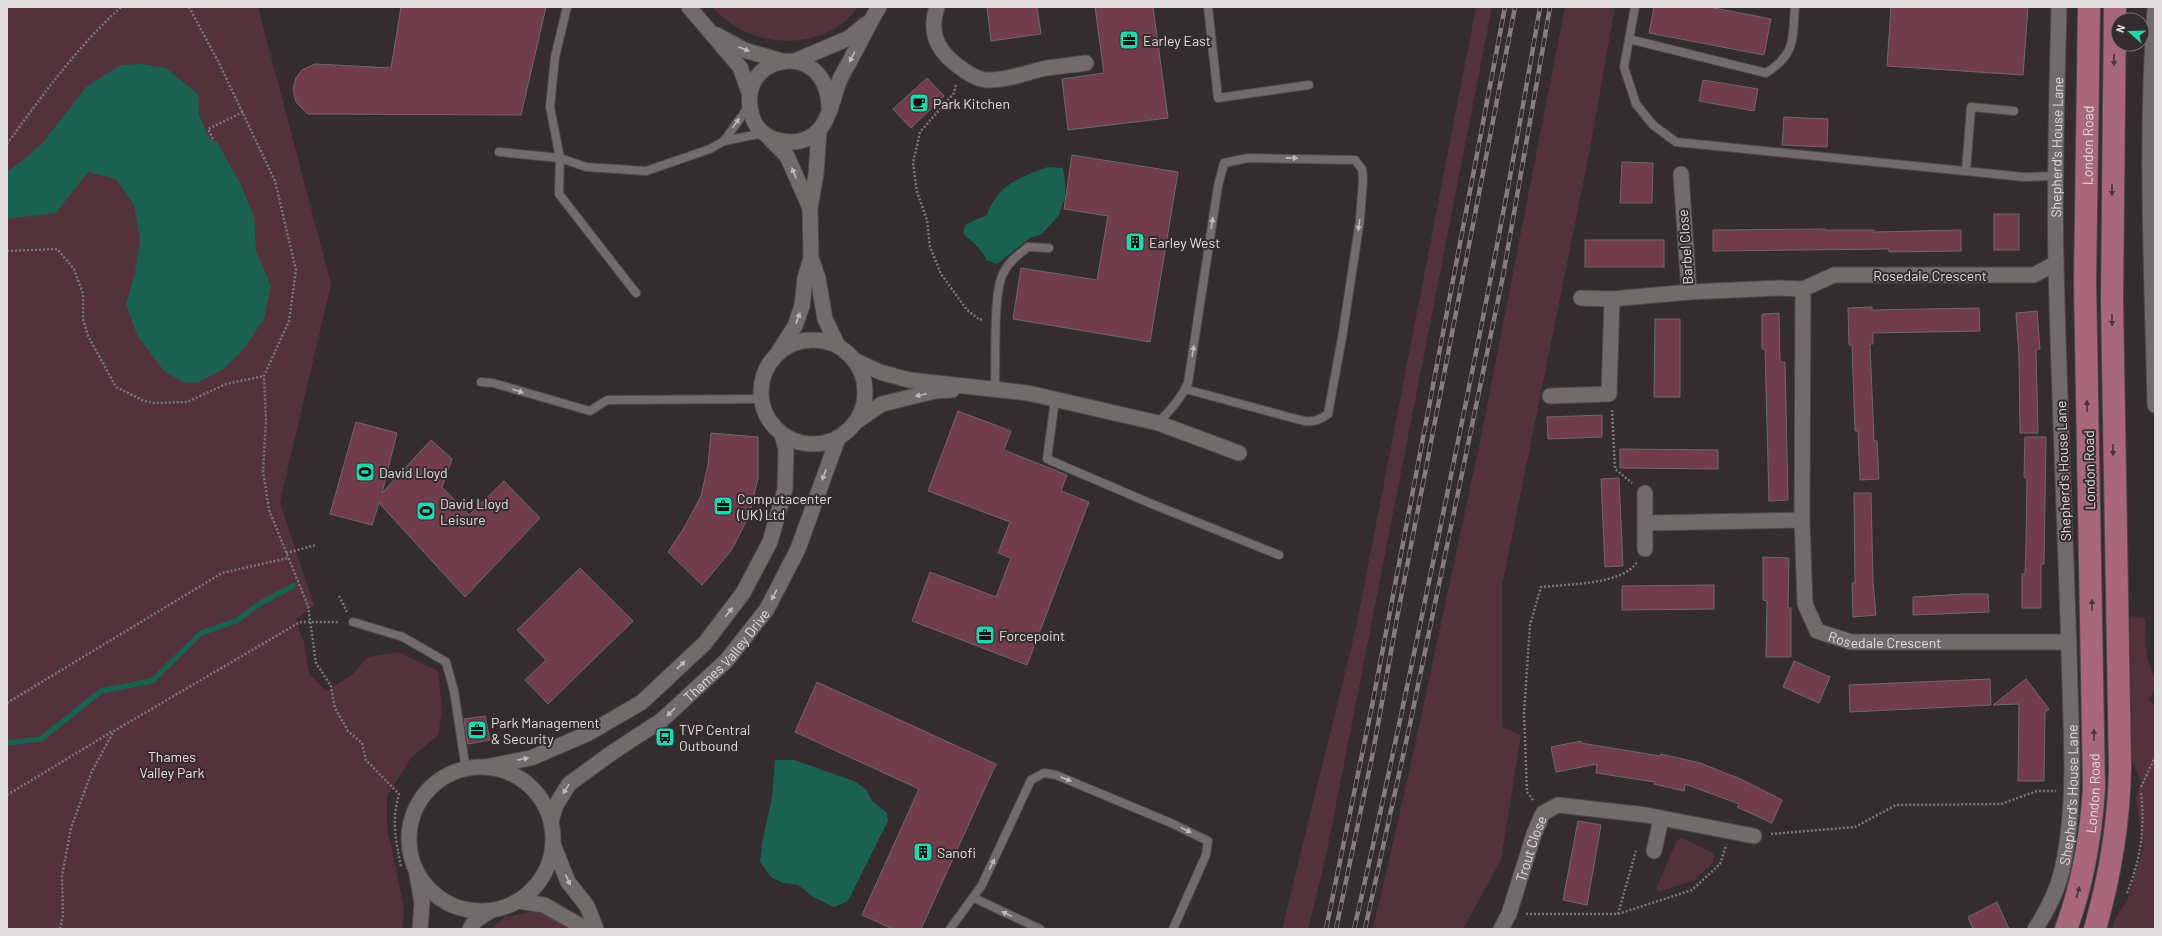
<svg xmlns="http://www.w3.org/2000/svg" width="2162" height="936" viewBox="0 0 2162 936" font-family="Barlow,sans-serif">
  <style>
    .green { fill: #53323b }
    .water { fill: #1a6150 }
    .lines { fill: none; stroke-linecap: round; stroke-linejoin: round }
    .stream { stroke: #1a6150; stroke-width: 5.5 }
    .building { fill: #713d4c; stroke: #706769 }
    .service-casing { stroke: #4e4849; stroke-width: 10 }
    .minor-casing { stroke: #4e4849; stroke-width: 17 }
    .primary-casing { stroke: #4e4849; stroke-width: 24 }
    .path { stroke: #7d7678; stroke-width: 2.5; stroke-dasharray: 2 2; stroke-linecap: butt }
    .service { stroke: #736a6c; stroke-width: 8 }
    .minor { stroke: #736a6c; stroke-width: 15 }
    .primary { stroke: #a9677b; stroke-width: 22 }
    .rail-casing { stroke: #837d7e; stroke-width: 4.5 }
    .rail { stroke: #342c2e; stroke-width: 3; stroke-dasharray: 9; stroke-linecap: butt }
    .oneway { fill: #bfb9ba }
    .oneway2 { fill: #46353a }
    .labels { text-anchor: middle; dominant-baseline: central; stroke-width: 4; stroke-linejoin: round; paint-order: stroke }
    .poi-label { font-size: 14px; fill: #e0dbdc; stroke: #342c2e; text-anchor: start }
    .street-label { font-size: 14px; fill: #e0dbdc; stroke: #342c2e }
    .park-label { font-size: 14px; fill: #fcd8e0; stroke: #342c2e }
  </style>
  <rect width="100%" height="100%" fill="#342c2e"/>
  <g class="green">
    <polygon points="7,7 258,7 331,284 280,502 314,605 296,620 304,643 309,673 326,691 352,675 368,657 399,652 438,671 442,711 438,735 411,758 387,796 387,827 404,908 402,929 7,929"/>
    <path d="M713,7h145c-33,47 -110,43 -145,0z"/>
    <polygon points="1476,7 1492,7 1326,856 1308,929 1282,929 1356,628"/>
    <polygon points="1565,7 1615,7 1589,154 1502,586 1502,727 1521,735 1501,860 1463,929 1373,929 1409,773 1480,442"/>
    <path d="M2130,616l15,2c1,12 0,26 2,38 4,20 15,26 1,44l7,5v224h-43l4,-12 11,-16 16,-52 -7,-52 5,-14 -9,-24z"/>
    <polygon points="1682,838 1713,853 1714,862 1694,880 1659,892 1656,889 1677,840"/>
    <polygon points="539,910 558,919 568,929 490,929 505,917"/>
  </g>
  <g class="water">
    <polygon points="142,64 166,68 198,94 199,115 210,139 217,142 241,185 254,217 256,251 271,286 264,319 243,350 222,370 197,383 183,382 164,371 137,335 126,304 135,272 140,240 134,205 116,179 88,172 56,213 7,219 7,172 27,157 44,141 86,87 121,65"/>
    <path d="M1048,167l15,1 2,13v16l-6,18 -17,19 -12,4 -33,26 -11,-4c-4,-12 -15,-18 -23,-27l3,-9 21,-9c10,-31 34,-38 61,-48z"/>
    <polygon points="775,760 794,760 854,781 866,789 872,801 887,813 888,821 848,901 834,907 813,897 798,885 783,883 772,878 760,862 762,843 772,797"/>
  </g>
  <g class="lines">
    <polyline class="stream" points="7,743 41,739 101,691 152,681 201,633 236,621 259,604 293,586"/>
  </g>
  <g class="building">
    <polygon points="401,7 546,7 521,115 308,114 296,102 293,90 296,78 302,70 315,64 391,68"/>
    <polygon points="987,7 1037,7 1041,34 991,41"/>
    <polygon points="1095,7 1153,7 1168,118 1068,130 1062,79 1104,73"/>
    <polygon points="1654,7 1709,7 1771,19 1764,55 1649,33"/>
    <polygon points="1891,7 2028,7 2023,75 1887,66"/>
    <polygon points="927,78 944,96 911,128 893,109"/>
    <polygon points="1703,80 1758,89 1754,111 1699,101"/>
    <polygon points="1784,117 1828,119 1827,147 1782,145"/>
    <polygon points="1072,155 1178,172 1150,342 1013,319 1021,268 1097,280 1108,216 1064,209"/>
    <polygon points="1622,162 1653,163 1652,203 1620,203"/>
    <rect x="1994" y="214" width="25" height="36"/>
    <polygon points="1825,229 1825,230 1874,230 1874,232 1961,230 1961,251 1889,252 1889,249 1713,251 1713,230"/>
    <rect x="1585" y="240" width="79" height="27"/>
    <polygon points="1872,307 1872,310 1979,308 1980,331 1873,333 1873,344 1870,344 1874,441 1877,441 1879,479 1860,480 1858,431 1855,431 1852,345 1849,345 1848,308"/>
    <polygon points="2037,311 2040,349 2036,350 2038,433 2020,433 2019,357 2016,313"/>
    <polygon points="1779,313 1780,362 1785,362 1788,500 1769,501 1765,349 1762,349 1762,314"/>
    <polygon points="1655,319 1680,319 1680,397 1654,397"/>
    <polygon points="958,411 1011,431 1004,450 1067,475 1061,491 1089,502 1027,665 912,621 930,572 996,597 1011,558 998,553 1010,522 928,491"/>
    <polygon points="1602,415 1602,437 1548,439 1547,417"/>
    <polygon points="356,422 397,433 382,493 431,440 452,459 442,487 469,515 504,481 540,518 465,597 379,503 372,525 330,514"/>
    <polygon points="711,433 758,437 758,478 749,516 731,551 702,585 668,552 684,528 701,496 708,465"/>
    <polygon points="2025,437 2046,437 2044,564 2041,564 2041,608 2022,608 2022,574 2025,574 2026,544 2027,478 2024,477"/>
    <polygon points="1620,449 1718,450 1718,469 1620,468"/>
    <polygon points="1619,478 1623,566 1605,567 1601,479"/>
    <polygon points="1854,493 1871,493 1873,582 1876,615 1853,617 1852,583 1855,583"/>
    <polygon points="1763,557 1789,558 1788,608 1791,608 1791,657 1766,657 1767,601 1763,600"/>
    <polygon points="580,568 633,621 548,704 525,680 546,660 517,630"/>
    <polygon points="1714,585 1714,609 1622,610 1622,586"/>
    <polygon points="1964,594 1988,594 1989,612 1913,615 1913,597"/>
    <polygon points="1794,661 1830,677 1819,703 1783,687"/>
    <polygon points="1990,679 1991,705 1850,712 1849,685"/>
    <polygon points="2026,679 2049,709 2045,712 2044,781 2018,781 2019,704 1993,705"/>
    <polygon points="817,682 996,764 921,929 893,929 862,915 919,789 795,732"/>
    <polygon points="485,716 490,740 468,744 464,719"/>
    <polygon points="1581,741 1581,743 1660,756 1661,754 1700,763 1743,780 1782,800 1772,823 1737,807 1739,804 1685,784 1684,791 1654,784 1655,782 1596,773 1597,764 1556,772 1551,747"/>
    <polygon points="1578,821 1601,825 1587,905 1563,900"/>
    <polygon points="1997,902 2009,929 1973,929 1968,917"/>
  </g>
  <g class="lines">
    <g class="service-casing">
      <g id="service">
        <polyline points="567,7 555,57 550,107 560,158 559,194 636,293"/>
        <polyline points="1208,7 1218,98 1309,85"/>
        <polyline points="1635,7 1624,67 1636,104 1653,125 1676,142 2024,177 2055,176"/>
        <path d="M1629,39l137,34c31,-20 26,-34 29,-66"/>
        <polyline points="724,141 764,133"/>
        <polyline points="499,152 560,158 586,167 646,171 710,149 724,141 749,106"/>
        <polyline points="1966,171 1971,107 2014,111"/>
        <polyline points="481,382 493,383 590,411 607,400 761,399"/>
        <path d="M995,389c1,-27 -2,-91 7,-113 5,-13 16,-21 26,-29l21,1"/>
        <polyline points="1055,400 1047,459 1152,504 1279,555"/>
        <path d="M1158,423c12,-13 23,-24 30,-40l30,-197 6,-23 24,-5 107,2 7,9 1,10 -3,41 -18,118 -14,76c-8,6 -14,8 -24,7l-119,-32"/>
        <polyline points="353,622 403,637 446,662 454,691 466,770"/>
        <polyline points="974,898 1040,929"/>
        <polyline points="950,929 982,885 1031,780 1044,773 1056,775 1171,823 1208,841 1206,855 1173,929"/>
      </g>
    </g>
    <g class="minor-casing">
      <g id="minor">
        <polyline points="689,7 740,67 749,92"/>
        <path d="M937,7c-10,30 4,48 28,64 6,4 14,9 22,9 20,1 40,-8 60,-12 13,-2 26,-3 39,-5"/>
        <path d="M2155,9c-10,131 -3,264 0,396"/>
        <polyline points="717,35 744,50 782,61"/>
        <polyline points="795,61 849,38 866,24"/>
        <path d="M829,108c-1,-73 -99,-54 -76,11 6,16 23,23 39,23 10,0 21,-5 27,-12 11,-12 14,-33 20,-48 3,-9 10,-18 14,-27 9,-16 16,-32 26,-48"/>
        <polyline points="819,130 816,174 810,208 811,258 818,278 825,319 837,344"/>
        <polyline points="770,139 787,156 810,208"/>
        <path id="s1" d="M2056,263l-22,12h-200l-31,14 -1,231 3,84 12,27 34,11h217"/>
        <polyline points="1689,292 1779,288 1803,289"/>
        <polyline points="1581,298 1612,299 1689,292 1681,174"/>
        <circle cx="813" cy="392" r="52"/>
        <polyline points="779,351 795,326 802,306 805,278 811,258"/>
        <polyline points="854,360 880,372 909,380 1028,393 1158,423 1239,453"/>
        <polyline points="1550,396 1609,394 1612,299"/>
        <polyline points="857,421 882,404 935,391 952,390"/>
        <polyline points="1645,493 1645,523 1802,520"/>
        <polyline points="1645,549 1645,523"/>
        <polyline points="485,767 531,758 589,733 642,702 705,643 743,593 770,542 785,489 786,449 782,435"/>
        <circle cx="481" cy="839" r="72"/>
        <path id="s2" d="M551,821l5,-16 13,-21 44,-32 49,-32 65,-60 40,-51 31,-60 40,-111"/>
        <polyline points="553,844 568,882 587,906 596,929"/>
        <polyline points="1654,851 1661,819"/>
        <polyline points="417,875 422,903 420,929"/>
        <polyline points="518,901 544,905 586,929"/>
        <polyline points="470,929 475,921 490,911"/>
        <path id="s3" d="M1501,929l8,-15 25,-80 9,-21 15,-8 88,10 108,21"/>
        <path id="s4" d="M2035,929c12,-18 22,-37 27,-59 16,-69 8,-148 7,-219 -4,-129 -10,-258 -13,-387 -2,-86 1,-171 3,-257"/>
      </g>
    </g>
    <g class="primary-casing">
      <g id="primary">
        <path id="s5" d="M2066,929c17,-46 25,-92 28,-141l-9,-506 4,-275"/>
        <path d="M2095,929c15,-53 24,-106 25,-161l-8,-468 3,-293"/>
      </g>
    </g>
    <g class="path">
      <path d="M189,7l30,56 56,118 21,89 -7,51 -25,55 2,45 -3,50 6,39 39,96 8,57 15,23 4,22 13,23 14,12 4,17 33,34c-8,28 -3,46 2,73"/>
      <polyline points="956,85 954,93 920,132 913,163 917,192 927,220 930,247 941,274 967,310 980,320 983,318"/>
      <polyline points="213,139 208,129 243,112"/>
      <path d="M7,144c35,-48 70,-97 114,-137"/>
      <polyline points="7,251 57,249 74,269 83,294 83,319 88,336 116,387 144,401 154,403 187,402 226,384 264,376"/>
      <polyline points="1612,410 1615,469 1632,483"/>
      <polyline points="286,553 316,545"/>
      <polyline points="339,596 347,612"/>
      <polyline points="7,703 222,573 288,558"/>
      <polyline points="2141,787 2155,757"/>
      <polyline points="7,795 113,731"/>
      <path d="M1533,800l-6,-8 -3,-79 6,-88 11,-38c25,-3 82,-2 96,-25"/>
      <polyline points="1771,834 1855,827 1896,805 2001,804 2037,791 2056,791"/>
      <path d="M2127,893c14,-34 18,-65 14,-101"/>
      <polyline points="1526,914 1618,914 1692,890 1720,864 1726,846"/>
      <polyline points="1618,914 1636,851"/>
      <polyline points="60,929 63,916 62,876 71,828 92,771 114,731 300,622 340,622"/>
    </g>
    <use href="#service" class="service"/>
    <use href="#minor" class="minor"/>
    <use href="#primary" class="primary"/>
    <g class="rail-casing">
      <g id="rail">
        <polyline points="1326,929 1372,706 1505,7"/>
        <polyline points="1336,929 1373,752 1397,618 1515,7"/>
        <path d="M1354,929c26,-111 49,-222 72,-333 41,-196 81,-392 114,-589"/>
        <polyline points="1365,929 1410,724 1503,276 1550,7"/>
      </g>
    </g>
    <use href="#rail" class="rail"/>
  </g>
  <defs><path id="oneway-solid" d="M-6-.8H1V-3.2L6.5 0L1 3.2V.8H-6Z"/></defs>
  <g class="oneway">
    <use href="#oneway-solid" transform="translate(744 49) rotate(23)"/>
    <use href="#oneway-solid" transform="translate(852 57) rotate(118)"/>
    <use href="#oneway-solid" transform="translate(736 123) rotate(-54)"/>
    <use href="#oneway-solid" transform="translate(1292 158) rotate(1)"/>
    <use href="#oneway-solid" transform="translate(794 173) rotate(-113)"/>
    <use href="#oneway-solid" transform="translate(1212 223) rotate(-81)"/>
    <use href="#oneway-solid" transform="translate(1359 225) rotate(98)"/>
    <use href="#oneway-solid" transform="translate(798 318) rotate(-70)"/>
    <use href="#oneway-solid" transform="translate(1193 351) rotate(-81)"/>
    <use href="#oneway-solid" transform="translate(518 391) rotate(18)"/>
    <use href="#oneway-solid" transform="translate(921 395) rotate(168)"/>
    <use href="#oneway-solid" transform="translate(824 475) rotate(110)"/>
    <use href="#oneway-solid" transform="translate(774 595) rotate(118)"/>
    <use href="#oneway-solid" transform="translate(729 612) rotate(-52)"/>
    <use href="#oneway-solid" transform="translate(681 665) rotate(-44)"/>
    <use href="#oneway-solid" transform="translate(671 712) rotate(137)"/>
    <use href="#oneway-solid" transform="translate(523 759) rotate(-11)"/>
    <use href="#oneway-solid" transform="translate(1066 779) rotate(23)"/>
    <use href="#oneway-solid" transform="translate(566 789) rotate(123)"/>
    <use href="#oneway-solid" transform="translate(1186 830) rotate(26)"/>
    <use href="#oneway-solid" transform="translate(992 864) rotate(-64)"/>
    <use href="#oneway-solid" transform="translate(568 880) rotate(66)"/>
    <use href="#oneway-solid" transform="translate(1007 914) rotate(-154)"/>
  </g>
  <g class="oneway2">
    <use href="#oneway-solid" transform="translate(2114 60) rotate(91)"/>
    <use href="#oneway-solid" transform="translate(2112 190) rotate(90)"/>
    <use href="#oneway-solid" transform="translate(2112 320) rotate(89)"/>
    <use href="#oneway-solid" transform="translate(2087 406) rotate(-91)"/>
    <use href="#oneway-solid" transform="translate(2113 450) rotate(89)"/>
    <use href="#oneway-solid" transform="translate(2092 605) rotate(-91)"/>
    <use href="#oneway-solid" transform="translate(2094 735) rotate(-91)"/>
    <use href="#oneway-solid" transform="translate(2078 892) rotate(-75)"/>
  </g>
  <defs>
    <g id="office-square" transform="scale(1)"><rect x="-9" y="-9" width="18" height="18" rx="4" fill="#25d5ae" stroke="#342c2e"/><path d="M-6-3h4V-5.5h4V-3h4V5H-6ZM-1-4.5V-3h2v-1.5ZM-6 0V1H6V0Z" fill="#111"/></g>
    <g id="cafe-square" transform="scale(1)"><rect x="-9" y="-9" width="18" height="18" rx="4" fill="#25d5ae" stroke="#342c2e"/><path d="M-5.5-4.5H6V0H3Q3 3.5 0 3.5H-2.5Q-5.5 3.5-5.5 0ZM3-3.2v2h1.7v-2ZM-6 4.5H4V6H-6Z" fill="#111"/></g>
    <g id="building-square" transform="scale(1)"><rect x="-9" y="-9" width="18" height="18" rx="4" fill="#25d5ae" stroke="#342c2e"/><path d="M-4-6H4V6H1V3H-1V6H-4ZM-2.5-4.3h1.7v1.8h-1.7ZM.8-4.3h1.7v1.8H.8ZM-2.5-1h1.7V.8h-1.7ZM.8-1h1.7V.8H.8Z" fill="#111"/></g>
    <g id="stadium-square" transform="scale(1)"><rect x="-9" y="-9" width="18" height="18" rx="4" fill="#25d5ae" stroke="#342c2e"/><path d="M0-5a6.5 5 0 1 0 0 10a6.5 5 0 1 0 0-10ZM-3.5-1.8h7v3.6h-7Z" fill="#111"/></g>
    <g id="bus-square" transform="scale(1)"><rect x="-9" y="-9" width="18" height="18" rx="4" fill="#25d5ae" stroke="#342c2e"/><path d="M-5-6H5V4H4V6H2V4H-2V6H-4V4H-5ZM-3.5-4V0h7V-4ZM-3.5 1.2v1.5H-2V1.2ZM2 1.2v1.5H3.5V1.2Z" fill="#111"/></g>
  </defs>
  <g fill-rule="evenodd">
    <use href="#office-square" x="1129" y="40"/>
    <use href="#cafe-square" x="919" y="103"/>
    <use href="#building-square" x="1135" y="242"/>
    <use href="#stadium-square" x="365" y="472"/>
    <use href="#office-square" x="723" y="506"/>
    <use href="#stadium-square" x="426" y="511"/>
    <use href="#office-square" x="985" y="635"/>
    <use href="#office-square" x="477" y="730"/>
    <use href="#bus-square" x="665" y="737"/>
    <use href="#building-square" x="923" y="852"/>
  </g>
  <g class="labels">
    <g class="poi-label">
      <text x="1143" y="40">Earley East</text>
      <text x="933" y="103">Park Kitchen</text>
      <text x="1149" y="242">Earley West</text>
      <text x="379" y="472">David Lloyd</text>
      <text x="737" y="498">Computacenter<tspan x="737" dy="16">(UK) Ltd</tspan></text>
      <text x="440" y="503">David Lloyd<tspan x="440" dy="16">Leisure</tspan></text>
      <text x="999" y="635">Forcepoint</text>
      <text x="491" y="722">Park Management<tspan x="491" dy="16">&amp; Security</tspan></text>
      <text x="679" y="729">TVP Central<tspan x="679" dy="16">Outbound</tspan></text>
      <text x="937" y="852">Sanofi</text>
    </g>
    <g class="street-label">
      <text stroke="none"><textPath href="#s5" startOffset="787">London Road</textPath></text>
      <text stroke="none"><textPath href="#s4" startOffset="789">Shepherd's House Lane</textPath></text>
      <text transform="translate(1685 247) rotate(-94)">Barbel Close</text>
      <text x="1930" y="275">Rosedale Crescent</text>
      <text transform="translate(2089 470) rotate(-91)">London Road</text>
      <text transform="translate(2063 471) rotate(-92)">Shepherd's House Lane</text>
      <text stroke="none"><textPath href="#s1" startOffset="673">Rosedale Crescent</textPath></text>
      <text stroke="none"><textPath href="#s2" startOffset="246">Thames Valley Drive</textPath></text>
      <text stroke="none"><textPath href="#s5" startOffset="139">London Road</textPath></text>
      <text stroke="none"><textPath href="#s4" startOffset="141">Shepherd's House Lane</textPath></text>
      <text stroke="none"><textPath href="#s3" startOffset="86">Trout Close</textPath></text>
    </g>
    <g class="park-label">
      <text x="172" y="756">Thames<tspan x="172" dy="16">Valley Park</tspan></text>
    </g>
  </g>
  <rect width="2162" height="936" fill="none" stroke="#e0dbdc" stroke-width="16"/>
  <g transform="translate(2130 32) rotate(290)"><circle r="19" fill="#342c2e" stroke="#797274"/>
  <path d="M0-3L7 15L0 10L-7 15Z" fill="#25d5ae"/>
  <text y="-6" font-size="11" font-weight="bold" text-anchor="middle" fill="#e0dbdc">N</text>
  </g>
</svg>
